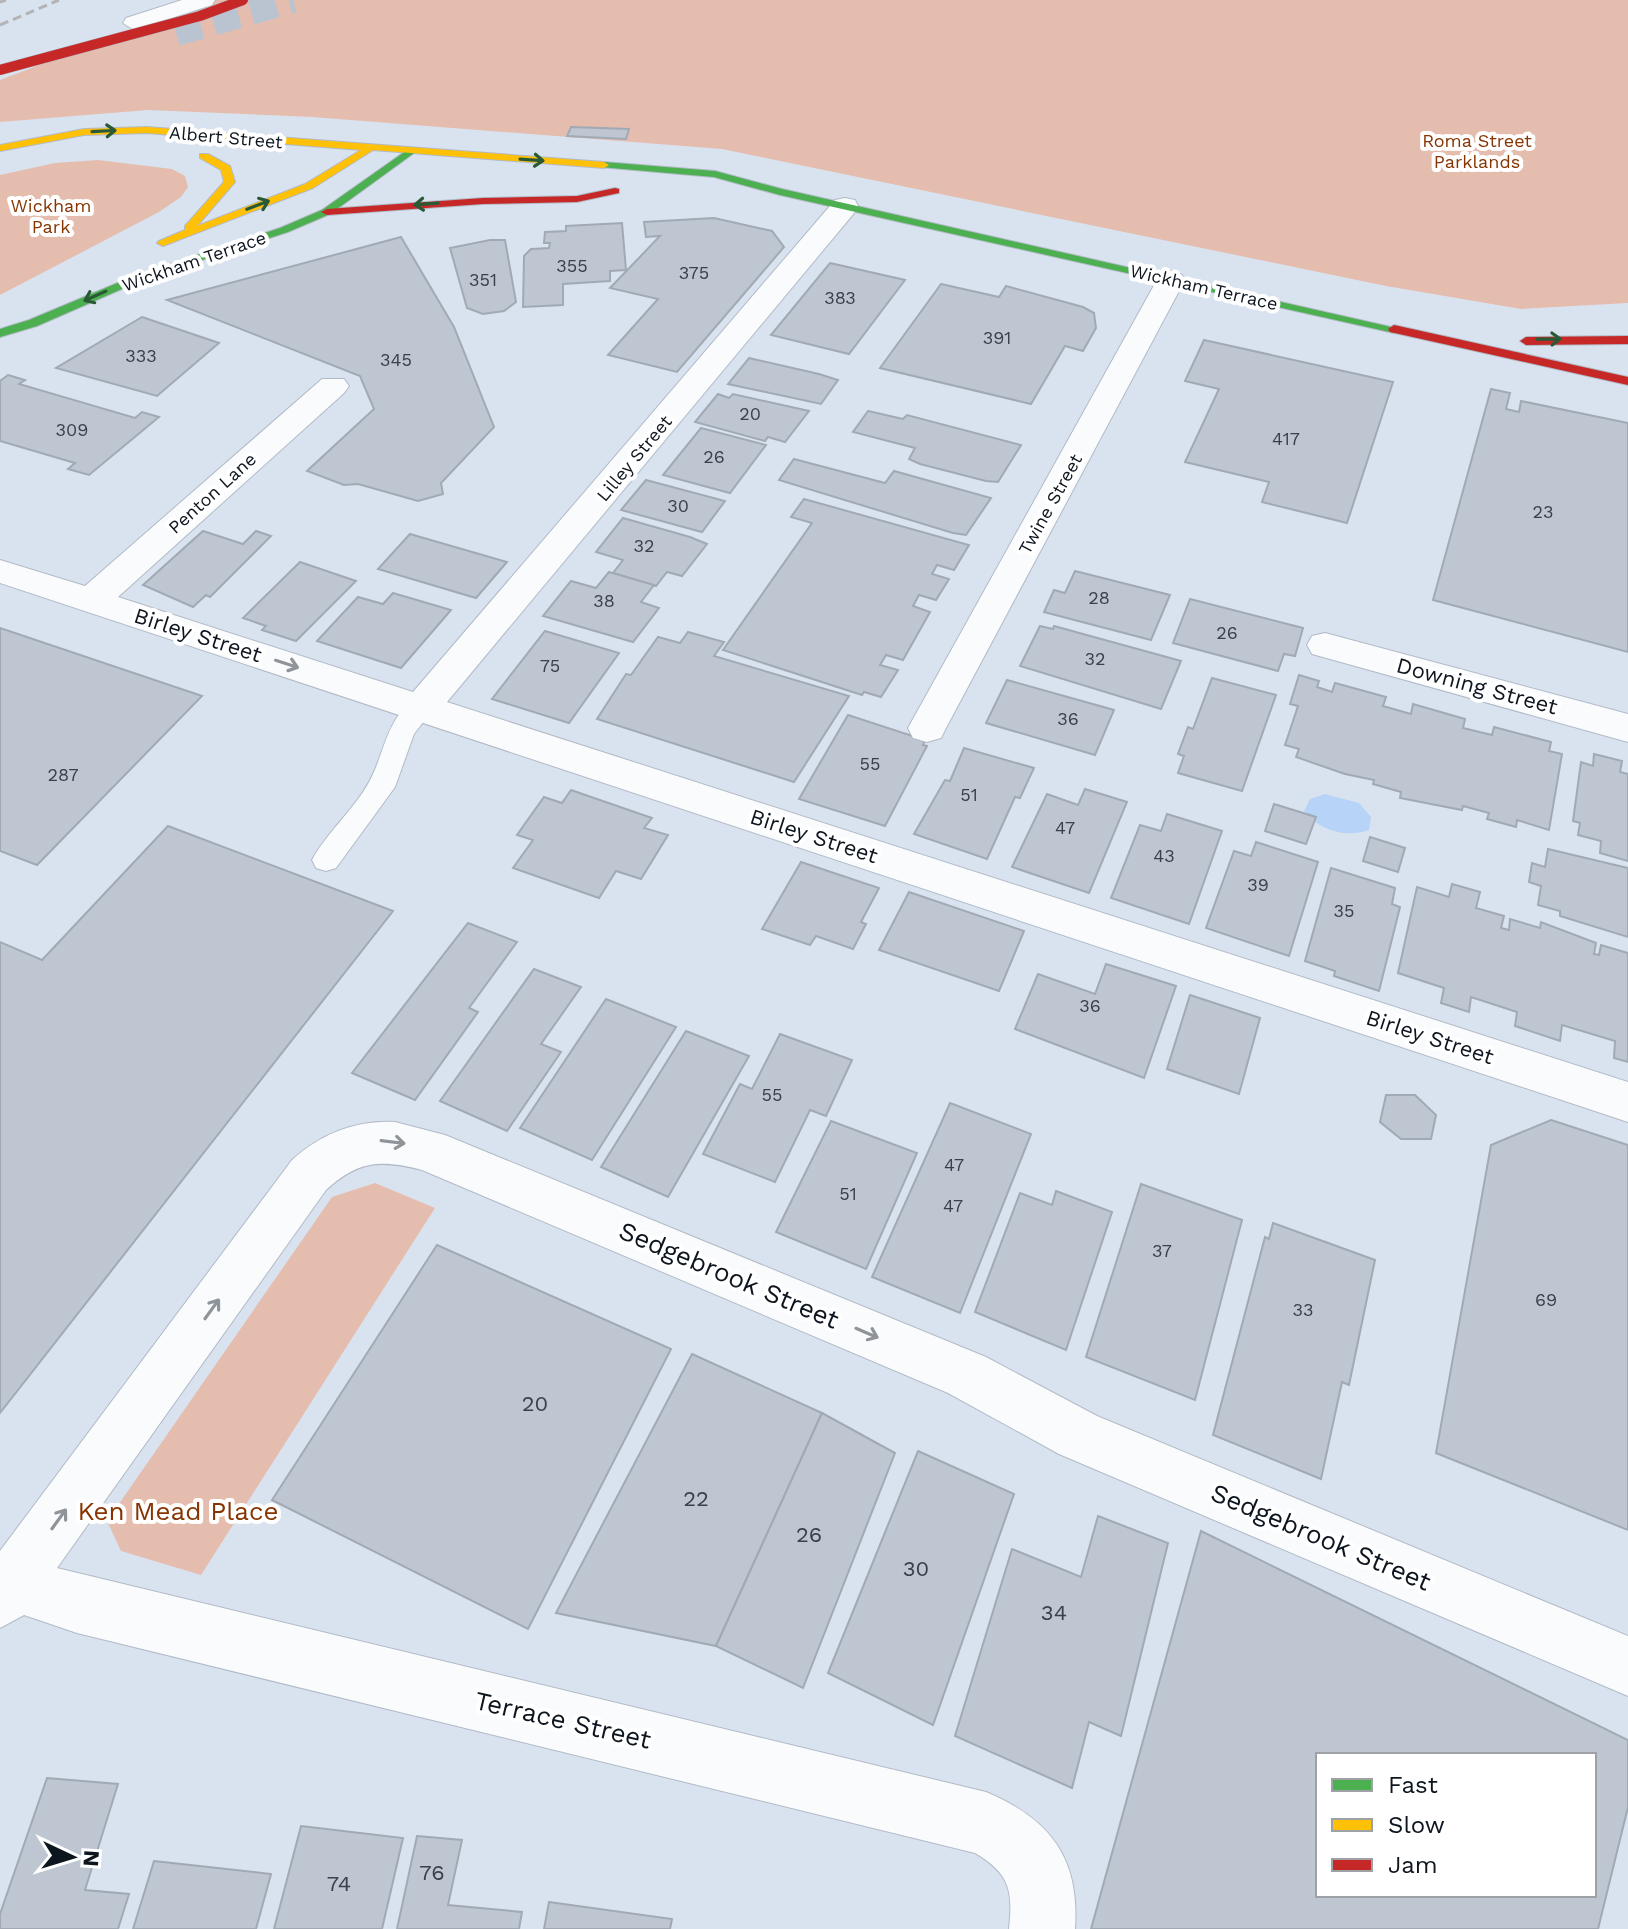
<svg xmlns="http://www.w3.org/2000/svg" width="1628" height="1929" viewBox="0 0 1628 1929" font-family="'Work Sans',sans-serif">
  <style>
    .green { fill: #e5bdaf }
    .water { fill: #b7d3f8 }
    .building { fill: #bec6d2; stroke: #a1a9b4; stroke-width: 2; fill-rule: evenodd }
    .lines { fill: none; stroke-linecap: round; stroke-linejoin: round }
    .street-tunnel { stroke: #bac4d1; stroke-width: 26; stroke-dasharray: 26 13; stroke-linecap: butt }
    .lane-casing { stroke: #b2bac6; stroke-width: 2 }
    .street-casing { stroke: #b2bac6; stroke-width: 2 }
    .fast-casing { stroke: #b2bac6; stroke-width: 2 }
    .slow-casing { stroke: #b2bac6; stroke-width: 2 }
    .jam-casing { stroke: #b2bac6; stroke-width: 2 }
    .lane { fill: #f9fbfd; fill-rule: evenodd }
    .street { fill: #f9fbfd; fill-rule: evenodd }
    .fast { fill: #4caf50; fill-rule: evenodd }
    .slow { fill: #ffc107; fill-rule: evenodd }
    .jam { fill: #c62828; fill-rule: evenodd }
    .rail { stroke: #b2b4b7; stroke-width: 3; stroke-dasharray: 9 5; stroke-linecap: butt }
    .jam-bridge-casing { stroke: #b2bac6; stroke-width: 11; stroke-linecap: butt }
    .jam-bridge { stroke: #c62828; stroke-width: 10 }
    .oneway { stroke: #295a35 }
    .oneway2 { stroke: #8f9499 }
    .labels { text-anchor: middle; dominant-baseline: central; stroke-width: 8; stroke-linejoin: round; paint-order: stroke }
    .far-street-label { font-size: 18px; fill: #0d151f; stroke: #fff }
    .far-park-label { font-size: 18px; fill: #863401; stroke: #fff }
    .number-label { font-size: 18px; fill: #39414c }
    .street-label { font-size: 22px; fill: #0d151f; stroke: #fff }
    .near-number-label { font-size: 22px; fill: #39414c }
    .near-street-label { font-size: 26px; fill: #0d151f; stroke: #fff }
    .near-park-label { font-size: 26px; fill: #863401; stroke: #fff }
  </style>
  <rect width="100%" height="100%" fill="#d9e3f0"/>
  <g class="green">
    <polygon points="210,0 1628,0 1628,303 1521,309 1386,286 722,149 312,117 148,110 0,122 0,80"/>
    <polygon points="98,160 172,169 185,176 188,187 181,197 159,212 0,295 0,175 55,163"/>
    <polygon points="375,1183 435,1208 201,1575 121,1551 107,1521 332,1197"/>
  </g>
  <path class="water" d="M1325,794l34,9 12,14 -2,13c-24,8 -49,1 -65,-19l6,-12z"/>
  <g class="building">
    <polygon points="571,127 629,129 626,139 567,136"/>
    <polygon points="714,218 772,231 784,247 677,372 608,355 658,299 610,288 660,236 646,237 644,222"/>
    <polygon points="622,223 626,270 610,271 610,281 563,284 563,305 523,307 524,256 531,249 549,248 550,243 544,243 545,232 566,231 566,226"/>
    <polygon points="401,237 454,327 494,427 441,483 443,494 418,501 358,484 344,485 307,471 374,409 360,376 167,300"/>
    <polygon points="490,240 505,240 516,302 504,311 483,314 467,308 450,248"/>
    <polygon points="830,263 905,280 849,354 771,335"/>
    <polygon points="941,284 999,297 1006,286 1083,307 1094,313 1096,328 1083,351 1065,346 1031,404 880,368"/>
    <polygon points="142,317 219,343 157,396 56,368"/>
    <polygon points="1204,340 1393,382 1347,523 1262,502 1269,482 1185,462 1219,389 1185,381"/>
    <polygon points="749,358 819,374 838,380 821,404 728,384"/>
    <polygon points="8,375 25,380 19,384 135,418 142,412 159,417 89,475 68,469 75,463 0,441 0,381"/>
    <polygon points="1491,389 1510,393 1506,409 1519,412 1521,401 1628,423 1628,652 1433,600"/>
    <polygon points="718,394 729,398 733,394 809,411 785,442 768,437 765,441 695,422"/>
    <polygon points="868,411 903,419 907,415 1021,445 998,482 986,481 920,464 909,459 915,448 853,432"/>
    <polygon points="701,428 766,445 730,493 663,475"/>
    <polygon points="794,459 885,483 894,471 991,498 966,535 953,533 779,480"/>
    <polygon points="646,480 725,501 702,532 621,510"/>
    <polygon points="804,499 969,545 954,570 937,565 932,574 949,579 936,600 919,595 913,606 930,612 903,660 886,655 880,665 898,670 881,697 864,692 862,695 723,650 812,523 791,517"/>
    <polygon points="623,518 690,537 707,544 682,576 667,572 656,586 613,573 623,560 596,552"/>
    <polygon points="203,531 243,544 256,531 271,536 210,597 206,595 193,607 143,585"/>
    <polygon points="410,534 507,562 476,598 378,569"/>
    <polygon points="300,562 356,581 296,641 262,630 266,626 243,618"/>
    <polygon points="1075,571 1170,595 1151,640 1044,612 1054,590 1065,593"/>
    <polygon points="609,572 654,585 641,602 659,608 633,642 543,616 571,581 596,588"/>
    <polygon points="393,593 451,610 401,668 317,641 358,597 383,604"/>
    <polygon points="1190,599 1303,628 1295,656 1284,654 1278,671 1173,643"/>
    <polygon points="1040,626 1053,629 1054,626 1181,661 1161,709 1020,666"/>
    <polygon points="0,628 202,696 37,865 0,851"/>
    <polygon points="545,631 619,653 569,723 492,699"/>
    <polygon points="688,632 724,642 714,656 849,696 794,782 597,719 626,674 631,675 658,637 680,643"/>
    <polygon points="1299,675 1319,681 1317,687 1332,692 1335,683 1386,697 1383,706 1411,714 1413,704 1465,719 1463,728 1492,735 1494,727 1551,742 1549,751 1562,754 1549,830 1517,820 1516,827 1487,819 1489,813 1463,806 1462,810 1400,798 1401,792 1373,784 1374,780 1345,774 1296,757 1299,749 1285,745 1298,706 1290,704"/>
    <polygon points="1212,678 1276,695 1242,791 1178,773 1184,756 1178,754 1188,727 1193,729"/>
    <polygon points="1007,680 1114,710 1095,755 986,723"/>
    <polygon points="848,715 925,740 923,745 927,746 885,826 799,799"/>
    <polygon points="964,748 1034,768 1020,798 1015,797 987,859 914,834 945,780 950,781"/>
    <polygon points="1594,754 1622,761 1620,772 1628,774 1628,861 1600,853 1601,841 1578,835 1580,823 1573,821 1581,762 1593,766"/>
    <polygon points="1085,789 1127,802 1089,893 1012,867 1047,794 1078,805"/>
    <polygon points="571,790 652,818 644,828 668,835 641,879 616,871 599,898 513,868 533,840 517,835 544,797 562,803"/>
    <polygon points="1274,804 1316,817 1306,844 1265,831"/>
    <polygon points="1167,814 1222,831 1189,924 1111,898 1140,825 1161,831"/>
    <polygon points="168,826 393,911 0,1413 0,942 42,960"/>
    <polygon points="1370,837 1405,848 1398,872 1363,861"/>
    <polygon points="1256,842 1318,862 1289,956 1206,928 1234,851 1251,856"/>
    <polygon points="1548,849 1628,868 1628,937 1560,916 1560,911 1538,905 1541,886 1529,882 1532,863 1545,867"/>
    <polygon points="801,862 879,888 861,922 866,924 853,949 816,936 810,945 762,929"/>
    <polygon points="1331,868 1395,888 1392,904 1400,907 1379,991 1334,976 1335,971 1305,961"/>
    <polygon points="1452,884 1480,892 1476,908 1504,916 1501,928 1509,930 1510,919 1540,928 1541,922 1596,943 1594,954 1599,955 1601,945 1628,953 1628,1062 1614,1058 1615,1041 1562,1025 1560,1041 1515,1026 1517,1012 1471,997 1469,1012 1441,1003 1444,988 1398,973 1417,887 1449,897"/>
    <polygon points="909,892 1024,931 999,991 879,950"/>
    <polygon points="468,923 517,942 469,1008 478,1012 415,1100 352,1073"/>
    <polygon points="1106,964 1176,986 1144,1078 1015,1029 1038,974 1095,994"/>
    <polygon points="534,969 581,987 541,1044 561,1052 507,1131 440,1101"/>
    <polygon points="1190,995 1260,1018 1239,1094 1167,1069"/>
    <polygon points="606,999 676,1027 592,1160 520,1128"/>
    <polygon points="686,1031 749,1056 668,1197 601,1167"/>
    <polygon points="780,1034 852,1060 826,1116 810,1110 775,1182 703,1154 740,1084 752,1089"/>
    <polygon points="1386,1095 1415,1095 1436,1115 1431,1139 1401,1139 1380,1122"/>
    <polygon points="950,1103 1031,1134 960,1313 872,1277"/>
    <polygon points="1551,1120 1628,1145 1628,1530 1436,1453 1491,1145"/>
    <polygon points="831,1121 917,1153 866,1269 776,1232"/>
    <polygon points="1141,1184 1242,1220 1195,1400 1086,1357"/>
    <polygon points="1056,1191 1112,1212 1066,1350 975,1312 1020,1193 1052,1205"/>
    <polygon points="1273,1223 1375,1260 1349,1385 1342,1382 1321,1479 1213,1435 1265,1237 1269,1239"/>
    <polygon points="437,1245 671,1349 528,1629 272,1500"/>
    <polygon points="692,1354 822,1413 716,1646 556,1613"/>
    <polygon points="822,1413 895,1453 803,1688 716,1646"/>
    <polygon points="918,1451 1014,1494 933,1725 828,1673"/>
    <polygon points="1098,1516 1168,1543 1121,1736 1089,1722 1072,1788 955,1736 1012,1549 1081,1577"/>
    <path d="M1201,1531l427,209v67l-30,122h-507zM1318,1755h276v140h-276z"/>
    <polygon points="47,1778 118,1784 85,1890 129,1894 118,1929 0,1929 0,1914"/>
    <polygon points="301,1826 403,1838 382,1929 274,1929"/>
    <polygon points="417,1836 462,1840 448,1905 522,1912 519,1929 397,1929"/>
    <polygon points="154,1861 271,1874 256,1929 133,1929"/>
    <polygon points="549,1902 672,1919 670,1929 544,1929"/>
  </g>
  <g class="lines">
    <polyline class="street-tunnel" points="176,33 293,0"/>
    <g class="lane-casing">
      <path id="lane" d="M421,699l9,3 4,6 -20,26 -19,53 -59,81 -10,3 -10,-3 -4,-8c16,-30 47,-54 61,-86 12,-25 17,-66 48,-75z"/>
    </g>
    <g class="street-casing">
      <g id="street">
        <polygon points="182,0 215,0 212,5 134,30 123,23 126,18"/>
        <polygon points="845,198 855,200 858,206 855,212 447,702 1628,1082 1628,1122 0,583 0,560 85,586 322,379 344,379 349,386 344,393 118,597 413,692 835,200"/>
        <polygon points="1171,271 1181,274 1185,280 946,728 941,738 927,742 913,738 908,728 1157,280 1161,274"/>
        <polygon points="1325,633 1628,714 1628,742 1312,654 1307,645 1312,636"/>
        <path d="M395,1122l50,13 541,222 111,59 531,220v60l-569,-242 -111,-61 -526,-223c-42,-11 -64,-9 -96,20l-269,378 929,224c64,27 94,66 89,137h-66c4,-39 1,-55 -34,-76l-898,-220 -53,-18 -24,13v-77l292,-391c29,-26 63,-40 103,-38z"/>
      </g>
    </g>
    <g class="fast-casing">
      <g id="fast">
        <polygon points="410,148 415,151 414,153 330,214 288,232 147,278 37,326 0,337 0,329 29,320 139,274 280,228 322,210"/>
        <polygon points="604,162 715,171 782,189 1400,329 1394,333 780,195 714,177 600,167 599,165"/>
      </g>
    </g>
    <g class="slow-casing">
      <polygon id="slow" points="147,127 604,162 609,165 604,168 373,150 313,188 163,246 157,243 159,241 185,230 185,226 224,182 221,170 200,158 200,154 208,154 230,166 235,182 197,226 305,184 361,150 147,133 84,135 0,151 0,145 84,129"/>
    </g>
    <g class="jam-casing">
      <g id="jam">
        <polygon points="615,188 619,189 619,193 577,202 483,204 327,215 321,212 327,209 483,198 577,196"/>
        <polygon points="1394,325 1628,377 1628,385 1390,332 1388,329"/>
        <polygon points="1628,336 1628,344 1526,345 1520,341 1526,337"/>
      </g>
    </g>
    <use href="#lane" class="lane"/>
    <use href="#street" class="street"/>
    <use href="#fast" class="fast"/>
    <use href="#slow" class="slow"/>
    <use href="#jam" class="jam"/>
    <g class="rail">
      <polyline points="0,2 6,0"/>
      <polyline points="0,25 59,0"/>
    </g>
    <g class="jam-bridge-casing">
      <polyline id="jam-bridge" points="0,70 200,16 243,0"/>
    </g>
    <use href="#jam-bridge" class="jam-bridge"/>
  </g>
  <defs><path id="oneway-shaft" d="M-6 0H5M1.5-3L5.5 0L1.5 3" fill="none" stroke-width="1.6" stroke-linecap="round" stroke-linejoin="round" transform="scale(2)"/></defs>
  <g class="oneway">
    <use href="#oneway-shaft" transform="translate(104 131) rotate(-3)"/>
    <use href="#oneway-shaft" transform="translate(532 160) rotate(4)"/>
    <use href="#oneway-shaft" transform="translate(426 204) rotate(176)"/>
    <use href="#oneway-shaft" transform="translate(258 205) rotate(-21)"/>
    <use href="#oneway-shaft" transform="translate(95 296) rotate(156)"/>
    <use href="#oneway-shaft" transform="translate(1549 339) rotate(-1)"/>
  </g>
  <g class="oneway2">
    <use href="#oneway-shaft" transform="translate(287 664) rotate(18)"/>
    <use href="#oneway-shaft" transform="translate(393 1142) rotate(7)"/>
    <use href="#oneway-shaft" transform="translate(212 1309) rotate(-54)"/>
    <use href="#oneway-shaft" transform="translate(867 1333) rotate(23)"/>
    <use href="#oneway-shaft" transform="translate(59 1519) rotate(-54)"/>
  </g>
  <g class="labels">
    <g class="far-street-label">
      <text transform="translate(226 137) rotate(5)">Albert Street</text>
      <text transform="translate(194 261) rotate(-19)">Wickham Terrace</text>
      <text transform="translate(1204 287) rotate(13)">Wickham Terrace</text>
      <text transform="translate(634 458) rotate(-50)">Lilley Street</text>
      <text transform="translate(212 493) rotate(-42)">Penton Lane</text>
      <text transform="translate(1050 504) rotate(-61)">Twine Street</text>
    </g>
    <g class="far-park-label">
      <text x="1477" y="140">Roma Street<tspan x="1477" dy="21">Parklands</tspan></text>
      <text x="51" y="205">Wickham<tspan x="51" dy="21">Park</tspan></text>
    </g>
    <g class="number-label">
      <text x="572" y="265">355</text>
      <text x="694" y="272">375</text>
      <text x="483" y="279">351</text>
      <text x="840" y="297">383</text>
      <text x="997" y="337">391</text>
      <text x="141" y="355">333</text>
      <text x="396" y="359">345</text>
      <text x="750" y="413">20</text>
      <text x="72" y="429">309</text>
      <text x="1286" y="438">417</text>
      <text x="714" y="456">26</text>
      <text x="678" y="505">30</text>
      <text x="1543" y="511">23</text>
      <text x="644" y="545">32</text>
      <text x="1099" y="597">28</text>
      <text x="604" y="600">38</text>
      <text x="1227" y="632">26</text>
      <text x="1095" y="658">32</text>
      <text x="550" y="665">75</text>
      <text x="1068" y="718">36</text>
      <text x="870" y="763">55</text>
      <text x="63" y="774">287</text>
      <text x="969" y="794">51</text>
      <text x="1065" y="827">47</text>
      <text x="1164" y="855">43</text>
      <text x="1258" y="884">39</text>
      <text x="1344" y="910">35</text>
      <text x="1090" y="1005">36</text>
      <text x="772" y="1094">55</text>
      <text x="954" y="1164">47</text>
      <text x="848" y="1193">51</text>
      <text x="953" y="1205">47</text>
      <text x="1162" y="1250">37</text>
      <text x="1546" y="1299">69</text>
      <text x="1303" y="1309">33</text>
    </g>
    <g class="street-label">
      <text transform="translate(198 635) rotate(18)">Birley Street</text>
      <text transform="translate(1477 686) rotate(15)">Downing Street</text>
      <text transform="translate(814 836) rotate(18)">Birley Street</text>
      <text transform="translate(1430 1037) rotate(18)">Birley Street</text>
    </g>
    <g class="near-number-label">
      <text x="535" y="1403">20</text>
      <text x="696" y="1498">22</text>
      <text x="809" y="1534">26</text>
      <text x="916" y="1568">30</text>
      <text x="1054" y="1612">34</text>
      <text x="432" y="1872">76</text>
      <text x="339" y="1883">74</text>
    </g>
    <g class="near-street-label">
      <text transform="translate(729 1275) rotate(23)">Sedgebrook Street</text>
      <text transform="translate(1321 1537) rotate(23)">Sedgebrook Street</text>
      <text transform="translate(563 1720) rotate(13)">Terrace Street</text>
    </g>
    <g class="near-park-label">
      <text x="178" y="1511">Ken Mead Place</text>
    </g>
  </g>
  <rect x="1316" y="1753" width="280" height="144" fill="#ffffff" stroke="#9ea1a5" stroke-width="2"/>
  <rect x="1332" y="1779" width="40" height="12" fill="#4caf50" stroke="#9ea1a5" stroke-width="2"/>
  <text x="1388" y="1793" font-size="24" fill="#0d151f">Fast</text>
  <rect x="1332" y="1819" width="40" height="12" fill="#ffc107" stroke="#9ea1a5" stroke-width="2"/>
  <text x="1388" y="1833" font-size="24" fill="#0d151f">Slow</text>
  <rect x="1332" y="1859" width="40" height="12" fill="#c62828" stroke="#9ea1a5" stroke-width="2"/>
  <text x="1388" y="1873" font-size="24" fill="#0d151f">Jam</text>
  <g transform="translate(72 1857) rotate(94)" stroke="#ffffff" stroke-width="6" paint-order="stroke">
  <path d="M0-6L14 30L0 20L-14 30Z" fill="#0d151f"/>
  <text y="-12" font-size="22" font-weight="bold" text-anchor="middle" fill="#0d151f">N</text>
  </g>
</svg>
